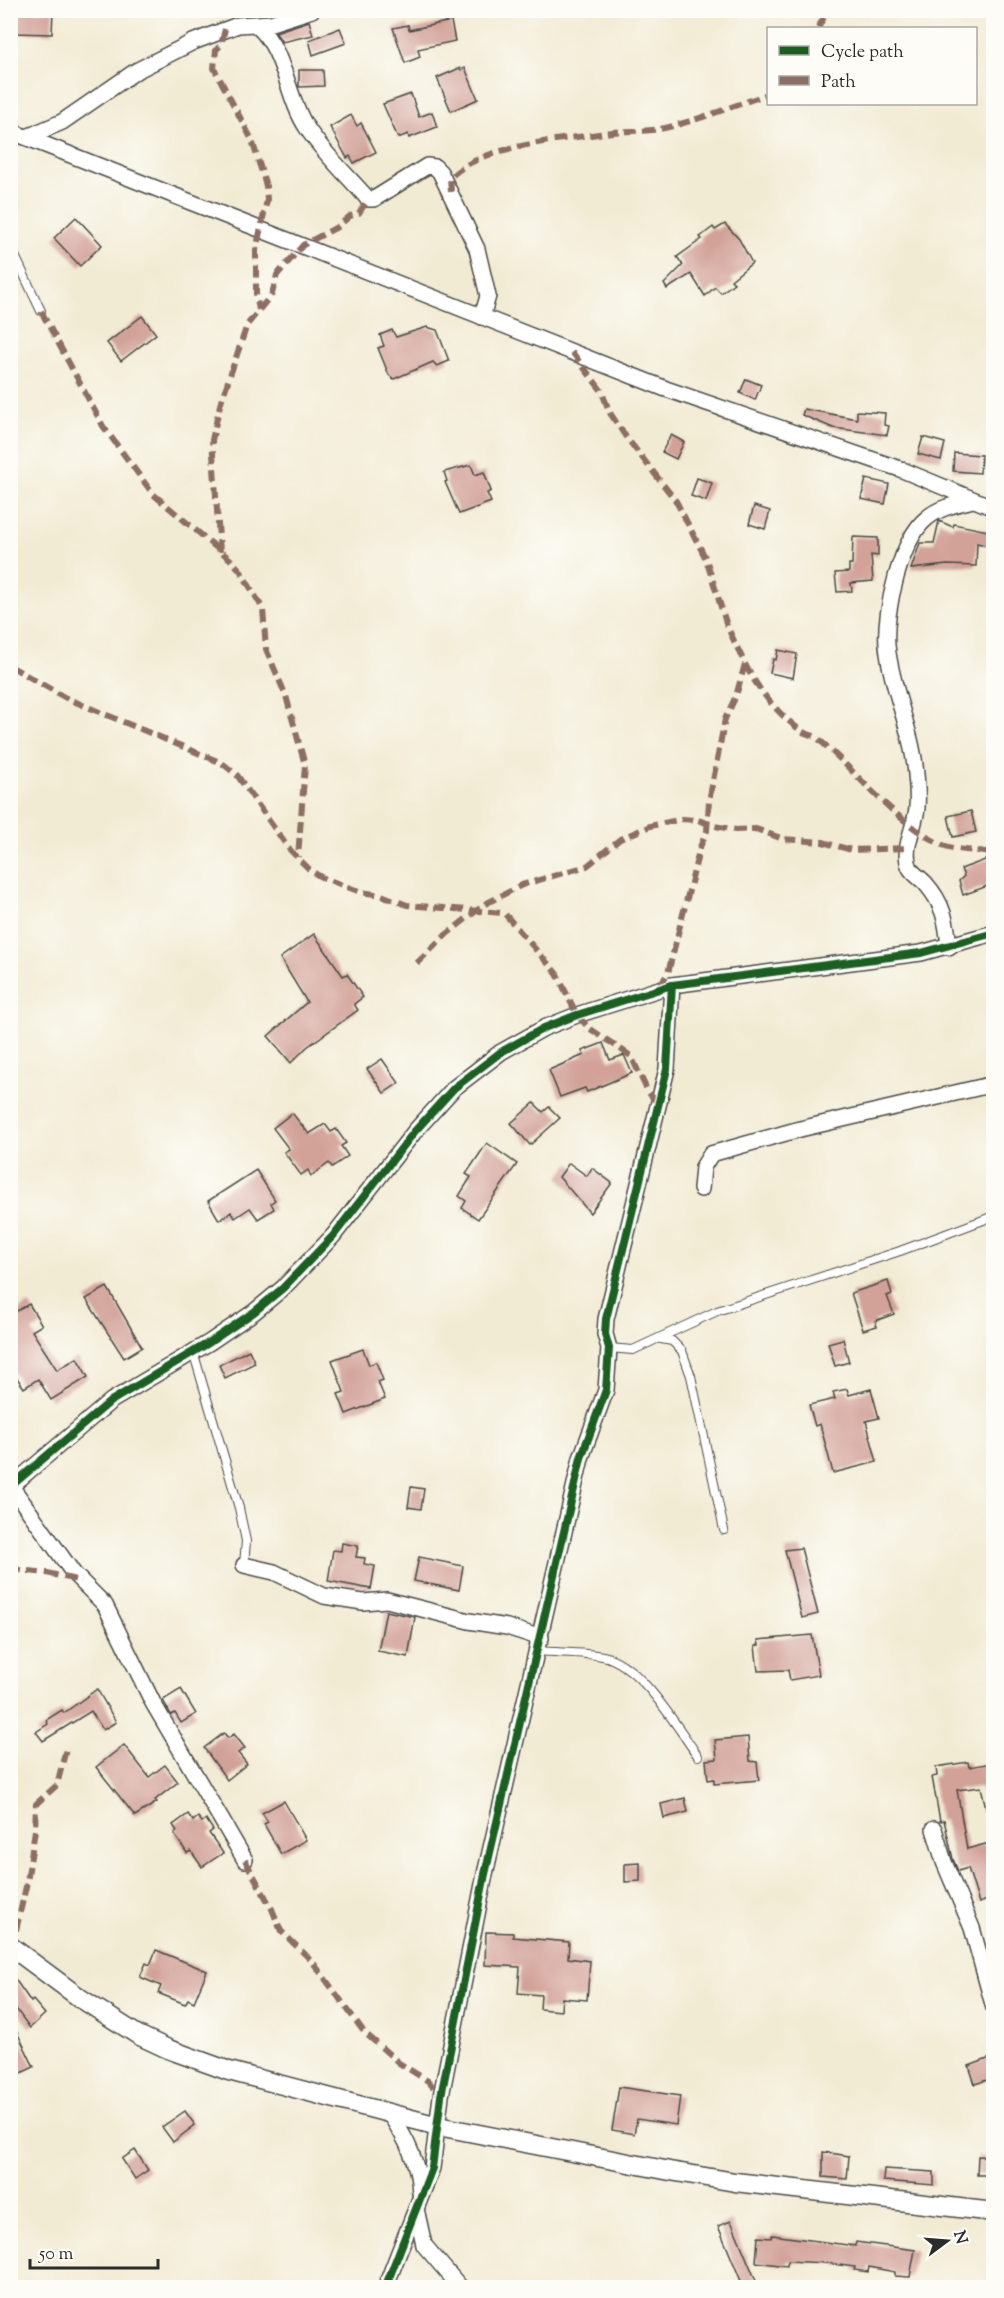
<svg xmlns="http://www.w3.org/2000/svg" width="1004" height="2298" viewBox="0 0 1004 2298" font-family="'Sorts Mill Goudy',serif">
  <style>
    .building { fill: #d2a198 }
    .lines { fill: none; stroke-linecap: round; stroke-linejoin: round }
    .service-casing { stroke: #494844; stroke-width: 10 }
    .minor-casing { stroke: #494844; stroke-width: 18 }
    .tertiary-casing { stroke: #494844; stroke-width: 21 }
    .service { stroke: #fff; stroke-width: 8 }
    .minor { stroke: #fff; stroke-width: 15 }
    .tertiary { stroke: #fff; stroke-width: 18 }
    .quiet { stroke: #8d6e63; stroke-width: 6; stroke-dasharray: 12 6; stroke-linecap: butt }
    .cycleway-casing { stroke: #fdfcf7; stroke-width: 11 }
    .cycleway { stroke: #1b5e20; stroke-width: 8 }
  </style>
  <rect width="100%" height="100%" fill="#fdfcf7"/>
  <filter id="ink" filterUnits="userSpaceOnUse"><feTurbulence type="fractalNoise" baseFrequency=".0167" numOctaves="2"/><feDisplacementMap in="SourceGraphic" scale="12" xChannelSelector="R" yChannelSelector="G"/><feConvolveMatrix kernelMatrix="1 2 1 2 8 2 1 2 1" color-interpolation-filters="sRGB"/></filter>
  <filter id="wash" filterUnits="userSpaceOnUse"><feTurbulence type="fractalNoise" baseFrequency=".008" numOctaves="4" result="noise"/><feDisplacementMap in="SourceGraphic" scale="24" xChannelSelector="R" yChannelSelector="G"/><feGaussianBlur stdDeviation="1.35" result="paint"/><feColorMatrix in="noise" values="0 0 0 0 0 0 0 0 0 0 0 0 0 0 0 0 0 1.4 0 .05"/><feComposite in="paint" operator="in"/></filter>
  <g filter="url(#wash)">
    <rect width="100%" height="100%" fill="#f2ebd4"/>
    <g id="blocks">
      <g class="building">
        <polygon points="14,10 53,11 52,34 13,33"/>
        <polygon points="309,21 313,35 282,42 275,32"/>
        <polygon points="451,21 455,41 418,49 420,57 405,63 393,28 408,25 409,30"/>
        <polygon points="340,28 346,43 313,55 309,40"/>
        <polygon points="460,68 461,70 465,68 478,99 451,111 437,78"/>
        <polygon points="299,70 323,70 324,86 299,87"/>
        <polygon points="411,94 419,117 432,112 437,127 409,138 408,134 398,138 383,104"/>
        <polygon points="351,115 357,126 361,123 376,152 354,163 350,156 347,158 330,127"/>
        <polygon points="76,217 102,245 80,266 54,238"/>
        <polygon points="725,224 739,239 752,263 731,280 734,283 721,293 715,287 705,296 691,274 667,289 664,284 683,265 677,257 702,239 700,237 713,227 715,230"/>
        <polygon points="142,316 156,334 121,361 107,343"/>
        <polygon points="427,327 437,330 449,361 437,366 433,362 394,379 389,375 378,348 384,346 380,335 392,330 396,337"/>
        <polygon points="746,379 761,385 755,400 740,393"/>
        <polygon points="804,409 857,419 857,411 885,413 884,425 889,426 887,435 833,428 802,415"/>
        <polygon points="671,435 684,442 676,459 662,452"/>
        <polygon points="923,437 945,443 941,460 918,454"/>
        <polygon points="954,453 981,455 980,473 953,471"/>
        <polygon points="471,465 475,475 484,472 491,491 487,493 491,502 459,514 445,482 447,481 444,472"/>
        <polygon points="697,478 712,483 706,501 691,496"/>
        <polygon points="866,479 889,484 885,504 861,499"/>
        <polygon points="754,506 770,511 765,529 749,524"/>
        <polygon points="939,521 953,527 954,524 993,532 993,547 977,543 976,566 947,565 911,569 920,543 934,543"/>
        <polygon points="853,537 878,538 878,556 871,555 873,581 851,583 852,591 837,592 835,573 849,572 849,564 852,564"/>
        <polygon points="778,650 797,654 793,678 770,673 773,659 776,660"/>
        <polygon points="971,811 976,832 953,837 948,816"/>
        <polygon points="993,857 993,884 963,895 959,881 964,876 961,869"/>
        <polygon points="314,934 343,976 347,974 363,997 354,1004 358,1010 307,1047 291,1063 268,1036 307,1002 280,958"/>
        <polygon points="603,1043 610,1060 624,1055 632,1073 587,1092 585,1088 560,1097 549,1070 584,1055 582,1051"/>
        <polygon points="382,1059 399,1083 384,1093 367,1069"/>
        <polygon points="534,1103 543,1112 549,1107 560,1118 530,1145 511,1123"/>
        <polygon points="292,1113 309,1134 325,1124 331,1132 336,1129 346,1143 341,1146 348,1156 332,1167 329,1163 311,1176 308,1170 301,1175 284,1152 289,1149 273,1128"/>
        <polygon points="487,1143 517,1164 478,1219 462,1208 466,1201 459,1196 471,1177 466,1174"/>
        <polygon points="569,1163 587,1176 592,1168 612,1183 590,1213 559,1177"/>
        <polygon points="256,1170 275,1200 271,1203 274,1209 258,1219 250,1208 235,1218 231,1212 219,1220 208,1201"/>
        <polygon points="888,1281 892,1294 887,1296 894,1314 875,1321 877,1326 863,1330 851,1293"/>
        <polygon points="107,1287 142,1347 124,1358 86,1299"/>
        <polygon points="29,1304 42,1325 32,1331 57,1370 77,1358 88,1377 51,1400 38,1379 24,1388 10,1368 10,1315"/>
        <polygon points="843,1339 849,1362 835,1366 828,1343"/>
        <polygon points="363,1349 369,1365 376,1362 383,1380 378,1382 385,1399 346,1414 338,1394 344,1392 332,1360"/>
        <polygon points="249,1350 255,1363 225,1378 219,1365"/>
        <polygon points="847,1389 849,1395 871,1389 879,1418 866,1421 877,1462 833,1473 820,1424 815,1426 809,1405 835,1399 833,1392"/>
        <polygon points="411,1487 424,1489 421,1509 408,1507"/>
        <polygon points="342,1543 358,1546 356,1557 365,1558 364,1564 375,1566 371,1589 328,1581 333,1550 341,1551"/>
        <polygon points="801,1548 818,1614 802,1618 785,1550"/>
        <polygon points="419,1557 463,1566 459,1590 414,1581"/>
        <polygon points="386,1611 415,1617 408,1657 378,1651"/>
        <polygon points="812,1635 819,1675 790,1680 788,1670 758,1671 755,1646 759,1645 758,1640"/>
        <polygon points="97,1689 116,1722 103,1730 91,1711 43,1741 36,1732 48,1724 46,1720 62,1710 64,1713"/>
        <polygon points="181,1689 196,1714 181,1723 175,1713 171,1715 163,1700"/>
        <polygon points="224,1733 228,1738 234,1734 245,1748 238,1753 247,1764 227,1780 204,1748"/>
        <polygon points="748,1737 750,1761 757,1762 759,1780 714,1784 714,1779 708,1780 706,1760 717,1759 715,1740"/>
        <polygon points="124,1745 149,1777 165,1765 178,1782 155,1800 157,1802 135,1816 96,1767"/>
        <polygon points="968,1762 969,1767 993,1763 993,1815 988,1816 981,1787 957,1790 967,1849 993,1842 993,1861 989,1862 993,1876 993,1898 979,1903 968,1868 958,1871 953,1859 944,1820 940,1821 932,1777 937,1776 936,1767"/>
        <polygon points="685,1798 688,1812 664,1818 661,1804"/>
        <polygon points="284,1801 306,1840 281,1854 264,1824 268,1822 262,1813"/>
        <polygon points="188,1814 193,1821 198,1817 202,1822 206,1819 213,1830 209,1833 223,1853 202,1867 191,1851 187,1853 174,1834 177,1831 173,1825"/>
        <polygon points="640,1863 640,1881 625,1882 625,1864"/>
        <polygon points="486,1932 513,1933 513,1937 569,1942 568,1958 590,1961 587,2000 562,1998 561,2011 540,2009 541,1995 518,1993 520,1967 485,1965"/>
        <polygon points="156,1950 207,1971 194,2002 188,1999 185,2004 158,1993 161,1986 140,1977 146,1963 150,1965"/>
        <polygon points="10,1972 31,2002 33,2000 45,2014 30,2028 10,2001"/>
        <polygon points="10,2018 34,2067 19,2074 15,2066 10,2067"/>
        <polygon points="993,2057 993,2078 975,2084 969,2066"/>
        <polygon points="619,2087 680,2096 676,2125 637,2119 634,2134 612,2130"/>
        <polygon points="185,2111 195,2125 173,2142 162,2127"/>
        <polygon points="135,2150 148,2170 135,2179 122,2159"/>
        <polygon points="823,2152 849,2156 847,2179 823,2177"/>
        <polygon points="978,2156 993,2157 993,2175 977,2175"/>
        <polygon points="884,2169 934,2172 934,2185 883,2181"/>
        <polygon points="731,2221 759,2288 744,2288 718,2226"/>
        <polygon points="772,2235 855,2246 856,2242 915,2250 910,2277 895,2276 895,2272 869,2267 868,2272 854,2270 855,2267 826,2263 788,2261 787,2266 756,2262 758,2237 771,2238"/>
      </g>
    </g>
  </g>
  <g filter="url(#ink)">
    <use href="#blocks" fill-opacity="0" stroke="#494844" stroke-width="1.5"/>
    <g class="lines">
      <g class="service-casing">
        <g id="service">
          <polyline points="10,245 41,311"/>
          <polyline points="661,1339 672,1341 682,1351 691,1376 724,1530"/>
          <polyline points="609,1348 633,1350 717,1311 900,1251 994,1216"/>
          <polyline points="193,1351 239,1508 246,1541 244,1565"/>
          <path d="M538,1651c21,2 45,1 65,5 38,8 73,70 95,100"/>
        </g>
      </g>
      <g class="minor-casing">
        <g id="minor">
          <path d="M256,25c30,25 30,72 51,103 17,26 41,48 61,71h6l53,-33 8,1 5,5 37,77 11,47 -6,21"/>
          <polyline points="10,131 666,389 900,469 994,508"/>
          <polyline points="27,137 62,122 136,71 193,42 238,25 271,23 312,10"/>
          <path d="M949,947c-2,-25 -6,-44 -23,-63 -4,-5 -13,-10 -16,-16 -8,-17 3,-37 6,-54 3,-13 1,-27 0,-40 -4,-45 -25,-86 -29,-129 -3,-34 14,-106 40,-127 13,-11 30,-14 46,-18"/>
          <polyline points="701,1189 703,1167 711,1154 800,1129 994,1084"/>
          <polyline points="10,1471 11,1486 74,1574 105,1605 153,1703 245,1860"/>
          <polyline points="10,1487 111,1401 210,1342 254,1312 283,1288 333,1236 415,1131 454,1088 501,1052 544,1028 577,1015 672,985 921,953 994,933"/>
          <polyline points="244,1565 274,1572 324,1596 363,1602 387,1600 469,1621 507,1627 541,1638"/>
          <polyline points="934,1829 944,1862 972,1928 994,2008"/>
          <path d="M389,2113c17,25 30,50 31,80"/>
          <polyline points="416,2209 424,2245 461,2288"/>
          <polyline points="385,2288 432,2168 441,2096 485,1874 581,1458 606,1390 609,1348 605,1334 606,1319 667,1069 672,985"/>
        </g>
      </g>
      <g class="tertiary-casing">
        <polyline id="tertiary" points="10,1946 80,1998 138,2035 168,2049 229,2071 438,2126 670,2171 735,2182 994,2212"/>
      </g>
      <use href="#service" class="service"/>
      <use href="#minor" class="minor"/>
      <use href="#tertiary" class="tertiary"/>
      <g class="quiet">
        <polyline points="818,28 828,10"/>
        <polyline points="225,29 221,45 216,50 214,68 252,140 266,186 267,200 256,250 256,294 259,310"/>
        <path d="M451,192l-1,-14c30,-33 112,-38 155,-45 18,-3 37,-1 55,-4 37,-8 73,-23 108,-35"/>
        <polyline points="41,311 103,426 153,494 231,560 240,570 263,609 266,649 286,696 305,765 298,857"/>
        <polyline points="572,352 601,390 610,413 626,437 676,501 706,559 727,626 745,664 736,696 725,719 709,801 707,831 700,847 668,973 658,989"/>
        <polyline points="220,552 212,440 220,405 247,325 272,294 277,275 303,245 337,227 350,216 359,213 368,199"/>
        <path d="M745,664c13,26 32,49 55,66 4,4 11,4 16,7 40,34 73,79 120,105 18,10 39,7 58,12"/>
        <polyline points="10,666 66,698 222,763 237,775 289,849 311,871 321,877 361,892 381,895 407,905 504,913 557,974 577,1015 589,1028 631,1056 648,1092 660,1106"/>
        <polyline points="417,963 447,934 485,904 522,885 587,866 620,839 650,826 682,819 698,820 715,826 736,830 756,829 783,839 823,842 851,850 908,848"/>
        <polyline points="10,1569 47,1573 81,1581"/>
        <polyline points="245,1860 272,1909 281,1931 312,1961 364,2032 399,2063 428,2081 441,2096"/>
        <polyline points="12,1948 27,1882 35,1830 36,1804 57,1785 67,1745"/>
      </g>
      <g class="cycleway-casing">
        <g id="cycleway">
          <polyline points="10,1487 111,1401 210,1342 254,1312 283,1288 333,1236 415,1131 454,1088 501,1052 544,1028 577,1015 672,985 921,953 994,933"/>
          <polyline points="385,2288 432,2168 441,2096 485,1874 581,1458 606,1390 609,1348 605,1334 606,1319 667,1069 672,985"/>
        </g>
      </g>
      <use href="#cycleway" class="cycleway"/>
    </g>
  </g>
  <rect width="1004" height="2298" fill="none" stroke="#fdfcf7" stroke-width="36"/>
  <rect x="767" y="27" width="210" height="78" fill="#fdfcf7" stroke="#a9a8a5" stroke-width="1.5"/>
  <rect x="779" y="46" width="30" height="9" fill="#1b5e20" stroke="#a9a8a5" stroke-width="1.5"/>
  <text x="821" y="57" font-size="18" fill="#2b2b2b">Cycle path</text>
  <rect x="779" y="76" width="30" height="9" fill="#8d6e63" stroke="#a9a8a5" stroke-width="1.5"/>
  <text x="821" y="87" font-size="18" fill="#2b2b2b">Path</text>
  <g transform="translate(947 2241) rotate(74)" stroke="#fdfcf7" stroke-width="4.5" paint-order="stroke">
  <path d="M0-4.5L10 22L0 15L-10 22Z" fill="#2b2b2b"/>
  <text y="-9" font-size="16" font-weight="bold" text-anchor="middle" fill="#2b2b2b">N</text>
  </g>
  <path d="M30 2259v9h128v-9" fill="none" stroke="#2b2b2b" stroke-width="3"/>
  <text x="39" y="2259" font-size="18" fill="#2b2b2b" stroke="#fdfcf7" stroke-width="4.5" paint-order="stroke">50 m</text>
</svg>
